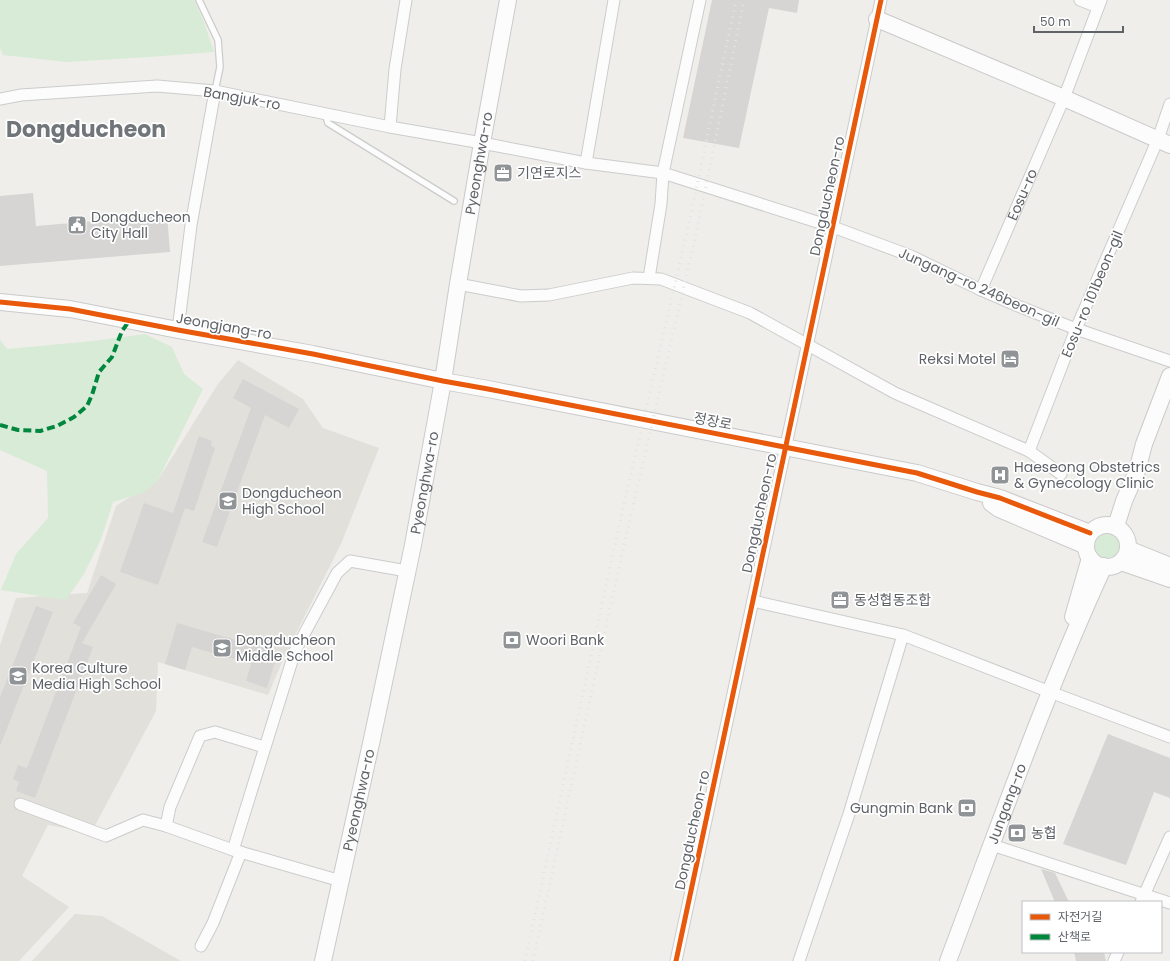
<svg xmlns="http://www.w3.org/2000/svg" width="1170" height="961" viewBox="0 0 1170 961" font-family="Poppins,'Noto Sans KR',sans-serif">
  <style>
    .education { fill: #e2e0da }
    .green { fill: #d8ebd6 }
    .building { fill: #d6d5d3 }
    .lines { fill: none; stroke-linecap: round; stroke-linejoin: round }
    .lane-casing { stroke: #cbcccc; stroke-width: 8 }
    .street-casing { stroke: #cbcccc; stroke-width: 13 }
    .secondary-casing { stroke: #cacacb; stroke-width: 18 }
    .lane { stroke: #fdfcfc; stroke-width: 5.5 }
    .street { stroke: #fdfcfc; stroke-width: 11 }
    .secondary { stroke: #fdfcfc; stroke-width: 16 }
    .rail { stroke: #e4e4e4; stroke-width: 3; stroke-dasharray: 1 5; stroke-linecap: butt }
    .quiet { stroke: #00873e; stroke-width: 4; stroke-dasharray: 8 4; stroke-linecap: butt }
    .cycleway-casing { stroke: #fff; stroke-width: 8 }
    .cycleway { stroke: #e8590c; stroke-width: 5 }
    .labels { text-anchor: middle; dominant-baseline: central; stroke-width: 3.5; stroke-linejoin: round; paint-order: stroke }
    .street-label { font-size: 14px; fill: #5f6368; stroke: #fff }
    .poi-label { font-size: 14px; fill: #5f6368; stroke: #fff; text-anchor: start }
    .town-label { font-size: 22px; font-weight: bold; fill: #70757a; stroke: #fff }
  </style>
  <rect width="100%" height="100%" fill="#efeeea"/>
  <g class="education">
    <polygon points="238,360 303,399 323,428 379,448 341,544 285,655 268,695 158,662 156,711 91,833 48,825 22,876 69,907 19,961 0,961 0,645 16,598 87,593 116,506 159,478 218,384"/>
    <polygon points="75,914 102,916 181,961 32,961"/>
  </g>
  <g class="green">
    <polygon points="0,0 194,0 204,22 214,52 149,57 67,62 3,55 0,48"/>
    <polygon points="145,334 172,347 184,374 203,389 157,482 143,493 113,502 101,539 84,574 66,600 1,590 16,554 48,518 47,471 0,450 0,340 7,349 93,341"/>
    <circle cx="1107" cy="546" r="12"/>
  </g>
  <g class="building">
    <polygon points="712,0 799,0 797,13 769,8 739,148 683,138"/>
    <polygon points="33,193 36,226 167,215 170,252 0,266 0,196"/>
    <polygon points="243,379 299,409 289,428 265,415 217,547 202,542 251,408 233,398"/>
    <polygon points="199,436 212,441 211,446 215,448 194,511 185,508 158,585 120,572 144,503 173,513"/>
    <polygon points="101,575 116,584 82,643 93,647 35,798 16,791 19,782 13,779 18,765 27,768 81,627 73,623"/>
    <polygon points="36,606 53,612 0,746 0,697"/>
    <polygon points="177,623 278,652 267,688 246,681 251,664 192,647 185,670 165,664"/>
    <polygon points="1108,734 1170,758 1170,798 1154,792 1126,865 1063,844"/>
    <polygon points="1041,869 1055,873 1069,902 1055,902"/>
    <polygon points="1074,952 1104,952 1106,961 1076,961"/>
  </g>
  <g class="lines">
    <g class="lane-casing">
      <g id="lane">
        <polyline points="199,0 218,40 220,67 215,91"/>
        <polyline points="325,113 328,123 454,201"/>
      </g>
    </g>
    <g class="street-casing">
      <g id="street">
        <polyline points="1080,0 1098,7"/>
        <polyline points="0,99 21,95 157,86 215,91 390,127 482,143 586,163 663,173 700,0"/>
        <polyline points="390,127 395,69 406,0"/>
        <polyline points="586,163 614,0"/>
        <polyline points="649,278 661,204 663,173 833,227 911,256 981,290 1018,306 1076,329 1170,361"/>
        <polyline points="458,284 521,296 549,295 633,278 661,279 750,313 895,393 1029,451 1061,474"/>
        <path id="s1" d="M981,290l83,-192 37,-98"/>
        <polyline points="178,330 191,225 215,91"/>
        <polyline points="1029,451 1076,329 1158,139 1170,104"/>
        <polyline points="753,601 903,635 1050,692 1170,737"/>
        <polyline points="20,804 106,836 143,820 166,826 233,850"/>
        <polyline points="166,826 170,807 200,736 215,732 264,747"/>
        <polyline points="992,845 1170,903"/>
        <polyline points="341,881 233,850 295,651 337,573 350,561 407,571"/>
        <polyline points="1141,902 1170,837"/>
        <polyline points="201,946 213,923 241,852"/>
        <polyline points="676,961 881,0"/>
        <polyline points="799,961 849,814 903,635"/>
        <polyline points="1114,961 1118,952"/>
      </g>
    </g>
    <g class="secondary-casing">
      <g id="secondary">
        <polyline points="877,19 1064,98 1170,145"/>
        <polyline points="0,302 70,309 178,330 313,354 443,381 488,389 917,473 977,492 1000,498 1090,533"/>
        <polyline points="991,503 999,509 1086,546"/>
        <circle cx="1107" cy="546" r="21"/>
        <polyline points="1116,526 1124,501 1137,471 1144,444 1170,376"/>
        <polyline points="1128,549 1170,566"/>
        <polyline points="1121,562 1170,579"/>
        <polyline points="1073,617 1090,558"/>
        <path id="s2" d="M323,961l49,-222 41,-194 30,-164 15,-97 24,-141 26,-143"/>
        <path id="s3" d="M948,961c50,-132 97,-267 156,-395"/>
      </g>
    </g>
    <use href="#lane" class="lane"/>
    <use href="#street" class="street"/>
    <use href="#secondary" class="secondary"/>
    <g class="rail">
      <polyline points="525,961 622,512 688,228 736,0"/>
      <polyline points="533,961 621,558 697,230 744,0"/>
    </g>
    <polyline class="quiet" points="0,425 18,430 40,431 57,426 74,417 87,406 92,395 99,372 112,357 122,331 129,321"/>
    <g class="cycleway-casing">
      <g id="cycleway">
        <polyline points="0,302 70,309 178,330 313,354 443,381 488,389 917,473 977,492 1000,498 1090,533"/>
        <polyline points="676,961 881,0"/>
      </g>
    </g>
    <use href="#cycleway" class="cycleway"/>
  </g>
  <defs>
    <g id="office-square" transform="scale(1)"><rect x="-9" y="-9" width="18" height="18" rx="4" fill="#919496" stroke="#fff"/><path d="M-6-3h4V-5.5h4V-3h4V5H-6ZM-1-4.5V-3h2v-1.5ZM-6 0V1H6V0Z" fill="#fff"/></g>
    <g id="civic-square" transform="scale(1)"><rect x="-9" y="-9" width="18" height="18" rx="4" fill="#919496" stroke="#fff"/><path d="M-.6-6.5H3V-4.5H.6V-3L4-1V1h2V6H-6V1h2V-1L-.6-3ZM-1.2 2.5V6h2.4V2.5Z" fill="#fff"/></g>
    <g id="hotel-square" transform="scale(1)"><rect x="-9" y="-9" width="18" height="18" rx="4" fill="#919496" stroke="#fff"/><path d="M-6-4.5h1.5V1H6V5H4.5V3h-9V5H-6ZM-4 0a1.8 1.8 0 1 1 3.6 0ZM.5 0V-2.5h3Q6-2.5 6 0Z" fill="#fff"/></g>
    <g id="hospital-square" transform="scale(1)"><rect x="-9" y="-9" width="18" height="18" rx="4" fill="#919496" stroke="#fff"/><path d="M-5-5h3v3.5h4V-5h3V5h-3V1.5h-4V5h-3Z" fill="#fff"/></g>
    <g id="school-square" transform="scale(1)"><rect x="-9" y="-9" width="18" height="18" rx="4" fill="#919496" stroke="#fff"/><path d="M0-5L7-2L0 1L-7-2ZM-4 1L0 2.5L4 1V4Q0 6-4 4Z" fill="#fff"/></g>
    <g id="bank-square" transform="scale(1)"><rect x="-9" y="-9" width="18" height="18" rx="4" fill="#919496" stroke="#fff"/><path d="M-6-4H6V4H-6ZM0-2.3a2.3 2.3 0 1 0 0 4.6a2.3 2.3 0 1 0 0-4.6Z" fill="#fff"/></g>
  </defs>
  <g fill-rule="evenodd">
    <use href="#office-square" x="503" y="173"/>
    <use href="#civic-square" x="77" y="225"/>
    <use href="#hotel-square" x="1010" y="359"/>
    <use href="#hospital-square" x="1000" y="475"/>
    <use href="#school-square" x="228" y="501"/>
    <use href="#office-square" x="840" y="600"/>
    <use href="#bank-square" x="512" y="640"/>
    <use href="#school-square" x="222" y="648"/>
    <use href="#school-square" x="18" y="676"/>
    <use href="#bank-square" x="967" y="808"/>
    <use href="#bank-square" x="1017" y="833"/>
  </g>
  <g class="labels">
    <g class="street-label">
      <text transform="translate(242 98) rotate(10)">Bangjuk-ro</text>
      <text stroke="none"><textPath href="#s2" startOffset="813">Pyeonghwa-ro</textPath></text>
      <text stroke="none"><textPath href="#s1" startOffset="104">Eosu-ro</textPath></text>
      <text transform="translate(827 196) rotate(-78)">Dongducheon-ro</text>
      <text transform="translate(979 287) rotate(24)">Jungang-ro 246beon-gil</text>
      <text transform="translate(1092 294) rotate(-67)">Eosu-ro 101beon-gil</text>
      <text transform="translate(224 326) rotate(10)">Jeongjang-ro</text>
      <text transform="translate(713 421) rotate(11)">정장로</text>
      <text stroke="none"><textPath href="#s2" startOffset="489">Pyeonghwa-ro</textPath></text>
      <text transform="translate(759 513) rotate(-78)">Dongducheon-ro</text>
      <text stroke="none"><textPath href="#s2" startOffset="165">Pyeonghwa-ro</textPath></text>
      <text stroke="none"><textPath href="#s3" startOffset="168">Jungang-ro</textPath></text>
      <text transform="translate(692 830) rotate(-78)">Dongducheon-ro</text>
    </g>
    <g class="poi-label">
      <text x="517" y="173">기연로지스</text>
      <text x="91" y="217">Dongducheon<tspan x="91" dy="16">City Hall</tspan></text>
      <text x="996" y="359" text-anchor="end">Reksi Motel</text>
      <text x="1014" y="467">Haeseong Obstetrics<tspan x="1014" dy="16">&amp; Gynecology Clinic</tspan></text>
      <text x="242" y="493">Dongducheon<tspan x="242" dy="16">High School</tspan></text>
      <text x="854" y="600">동성협동조합</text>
      <text x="236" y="640">Dongducheon<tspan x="236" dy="16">Middle School</tspan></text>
      <text x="526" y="640">Woori Bank</text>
      <text x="32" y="668">Korea Culture<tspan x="32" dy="16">Media High School</tspan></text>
      <text x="953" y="808" text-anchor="end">Gungmin Bank</text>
      <text x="1031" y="833">농협</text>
    </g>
    <g class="town-label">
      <text x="86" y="129">Dongducheon</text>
    </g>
  </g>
  <rect x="1022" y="901" width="140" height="52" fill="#ffffff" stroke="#bfc1c3"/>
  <rect x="1030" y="914" width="20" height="6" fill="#e8590c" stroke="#bfc1c3"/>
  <text x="1058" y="921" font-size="12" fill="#5f6368">자전거길</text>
  <rect x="1030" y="934" width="20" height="6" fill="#00873e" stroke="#bfc1c3"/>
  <text x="1058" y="941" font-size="12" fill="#5f6368">산책로</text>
  <path d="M1034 26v6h89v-6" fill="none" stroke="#5f6368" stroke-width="2"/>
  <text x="1040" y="26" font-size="12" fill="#5f6368" stroke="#ffffff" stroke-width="3" paint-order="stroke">50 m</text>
</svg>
